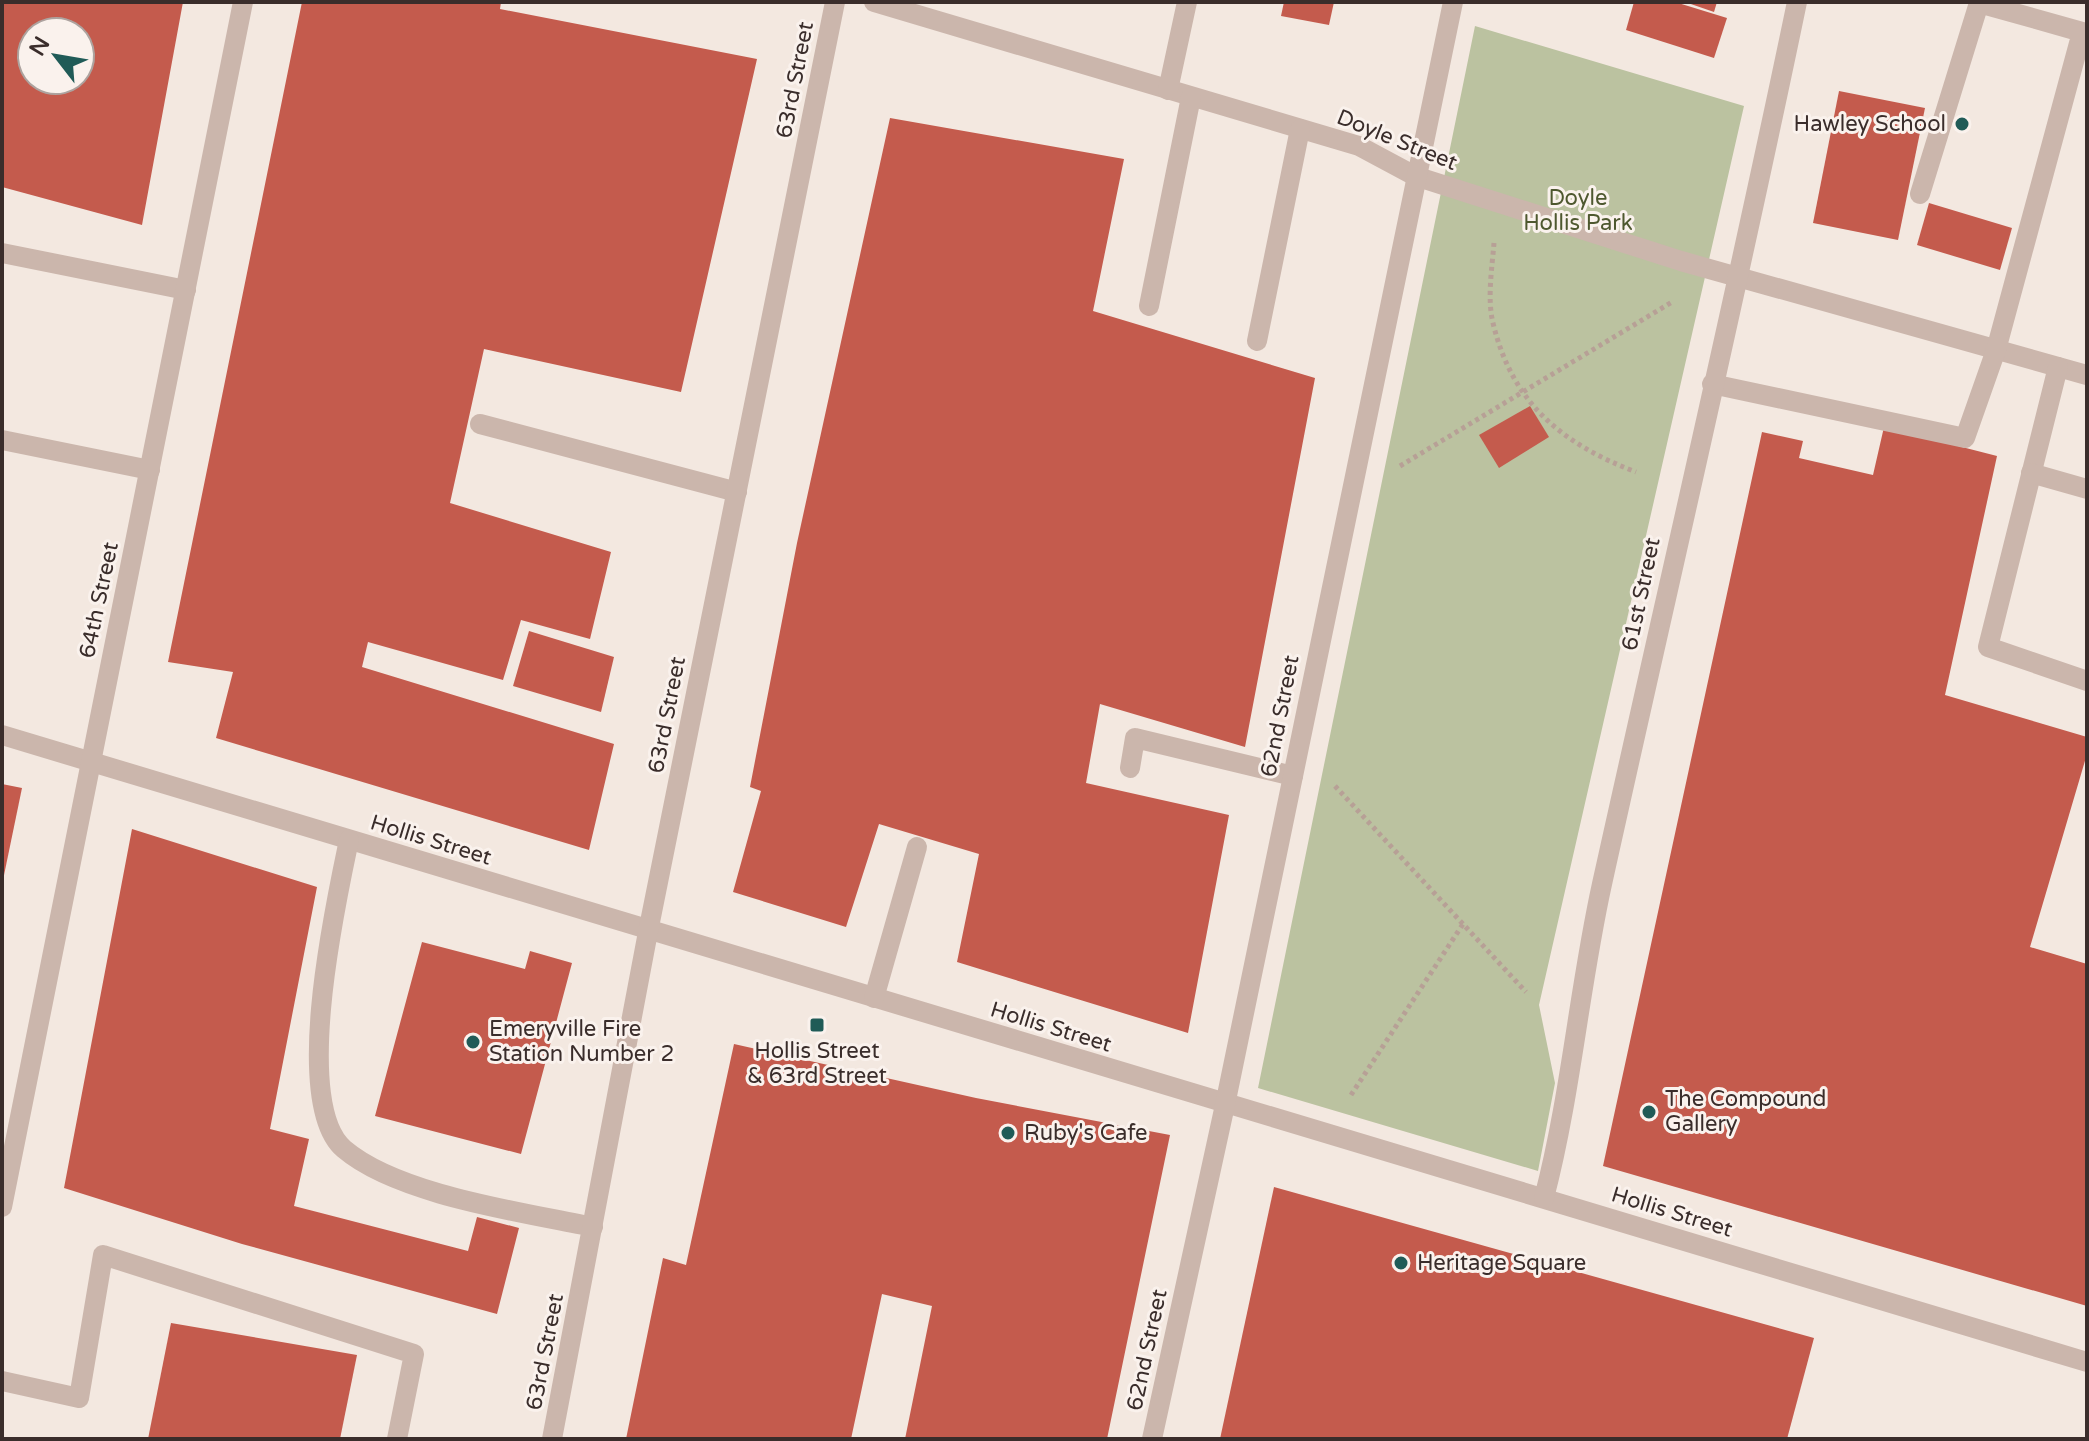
<svg xmlns="http://www.w3.org/2000/svg" width="2089" height="1441" viewBox="0 0 2089 1441" font-family="'Varela Round',sans-serif">
  <style>
    .green { fill: #bbc2a0 }
    .building { fill: #c45b4d; fill-rule: evenodd }
    .lines { fill: none; stroke-linecap: round; stroke-linejoin: round }
    .path { stroke: #b7a096; stroke-width: 5; stroke-dasharray: 4 4; stroke-linecap: butt }
    .minor { stroke: #cbb6ac; stroke-width: 20 }
    .poi-dot { fill: #205b57; stroke: #faf2ed; stroke-width: 3 }
    .labels { text-anchor: middle; dominant-baseline: central; stroke-width: 6; stroke-linejoin: round; paint-order: stroke }
    .street-label { font-size: 22px; fill: #3a2d2b; stroke: #faf2ed }
    .poi-label { font-size: 22px; fill: #3a2d2b; stroke: #faf2ed; text-anchor: start }
    .park-label { font-size: 22px; fill: #4e582f; stroke: #faf2ed }
  </style>
  <rect width="100%" height="100%" fill="#f3e8e0"/>
  <polygon class="green" points="1475,26 1744,106 1539,1005 1555,1083 1538,1171 1258,1088"/>
  <g class="building">
    <path d="M2,2h181l-41,223 -140,-38zM32,32h48v48h-48z"/>
    <polygon points="302,2 501,2 500,9 757,59 681,392 484,349 450,503 611,552 590,639 521,620 503,680 368,642 362,667 614,744 589,850 216,738 233,672 168,662"/>
    <polygon points="1284,2 1334,2 1329,25 1281,16"/>
    <polygon points="1634,2 1675,2 1727,18 1714,58 1626,30"/>
    <polygon points="1685,2 1717,2 1714,12"/>
    <polygon points="1839,91 1925,108 1898,240 1813,223"/>
    <polygon points="890,118 1124,159 1093,311 1315,378 1245,747 1100,704 1086,783 1229,815 1188,1033 957,962 979,854 879,824 846,927 733,892 761,791 750,787 797,543"/>
    <polygon points="1929,203 2012,228 2000,270 1917,245"/>
    <polygon points="1530,406 1549,437 1499,468 1479,435"/>
    <polygon points="1884,427 1997,456 1945,695 2087,737 2087,754 2030,947 2087,964 2087,1306 1603,1166 1762,432 1803,441 1799,458 1873,475"/>
    <polygon points="529,631 614,657 601,712 513,686"/>
    <polygon points="2,784 22,788 3,880 2,880"/>
    <polygon points="132,829 317,887 270,1129 309,1139 294,1206 468,1251 477,1217 519,1228 497,1314 242,1244 64,1188"/>
    <polygon points="422,942 525,969 530,951 572,963 521,1154 375,1116"/>
    <polygon points="734,1044 976,1098 1170,1135 1107,1439 905,1439 932,1306 882,1294 851,1439 626,1439 663,1258 686,1265"/>
    <polygon points="1274,1187 1814,1338 1787,1439 1220,1439"/>
    <polygon points="171,1323 357,1355 340,1439 148,1439"/>
  </g>
  <g class="lines">
    <g class="path">
      <path d="M1494,243c-2,25 -7,56 -1,80 19,80 69,121 143,149"/>
      <polyline points="1400,466 1672,302"/>
      <polyline points="1335,786 1526,992"/>
      <polyline points="1351,1095 1463,924"/>
    </g>
    <g class="minor">
      <polyline points="874,2 1359,146 1415,176 1681,261 2087,375"/>
      <polyline points="1168,90 1187,2"/>
      <polyline points="2,253 186,290"/>
      <polyline points="1149,306 1191,97"/>
      <polyline points="1257,341 1300,129"/>
      <polyline points="2058,367 1988,647 2087,681"/>
      <polyline points="1712,384 1965,438 1996,350 2082,32 1979,3 1920,194"/>
      <polyline points="480,424 737,492"/>
      <polyline points="2,440 150,470"/>
      <polyline points="2031,473 2087,489"/>
      <polyline points="2,735 2087,1362"/>
      <polyline points="1130,768 1135,738 1293,776"/>
      <path d="M349,840c-13,62 -58,264 -5,309 54,46 178,63 249,78"/>
      <polyline points="874,998 917,847"/>
      <path d="M1544,1198c27,-103 35,-210 58,-314 65,-294 134,-587 195,-882"/>
      <polyline points="2,1207 243,2"/>
      <polyline points="2,1381 79,1398 103,1255 414,1354 397,1439"/>
      <polyline points="552,1439 648,932 835,2"/>
      <polyline points="1152,1439 1225,1105 1453,2"/>
    </g>
  </g>
  <g class="poi-dot">
    <circle cx="1962" cy="124" r="8"/>
    <rect x="809" y="1017" width="16" height="16" rx="4"/>
    <circle cx="473" cy="1042" r="8"/>
    <circle cx="1649" cy="1112" r="8"/>
    <circle cx="1008" cy="1133" r="8"/>
    <circle cx="1401" cy="1263" r="8"/>
  </g>
  <g class="labels">
    <g class="street-label">
      <text transform="translate(795 80) rotate(-79)">63rd Street</text>
      <text transform="translate(1397 140) rotate(22)">Doyle Street</text>
      <text transform="translate(1641 594) rotate(-78)">61st Street</text>
      <text transform="translate(99 600) rotate(-78)">64th Street</text>
      <text transform="translate(667 715) rotate(-79)">63rd Street</text>
      <text transform="translate(1280 716) rotate(-79)">62nd Street</text>
      <text transform="translate(431 840) rotate(17)">Hollis Street</text>
      <text transform="translate(1051 1027) rotate(17)">Hollis Street</text>
      <text transform="translate(1672 1212) rotate(17)">Hollis Street</text>
      <text transform="translate(1147 1350) rotate(-78)">62nd Street</text>
      <text transform="translate(545 1352) rotate(-79)">63rd Street</text>
    </g>
    <g class="poi-label">
      <text x="1946" y="124" text-anchor="end">Hawley School</text>
      <text x="489" y="1029">Emeryville Fire<tspan x="489" dy="25">Station Number 2</tspan></text>
      <text x="817" y="1051" text-anchor="middle">Hollis Street<tspan x="817" dy="25">&amp; 63rd Street</tspan></text>
      <text x="1665" y="1099">The Compound<tspan x="1665" dy="25">Gallery</tspan></text>
      <text x="1024" y="1133">Ruby's Cafe</text>
      <text x="1417" y="1263">Heritage Square</text>
    </g>
    <g class="park-label">
      <text x="1578" y="198">Doyle<tspan x="1578" dy="25">Hollis Park</tspan></text>
    </g>
  </g>
  <rect width="2089" height="1441" fill="none" stroke="#3a2d2b" stroke-width="8"/>
  <g transform="translate(56 56) rotate(301)"><circle r="38" fill="#faf2ed" stroke="#ada39f" stroke-width="2"/>
  <path d="M0-6L14 30L0 20L-14 30Z" fill="#205b57"/>
  <text y="-12" font-size="22" font-weight="bold" text-anchor="middle" fill="#3a2d2b">N</text>
  </g>
</svg>
